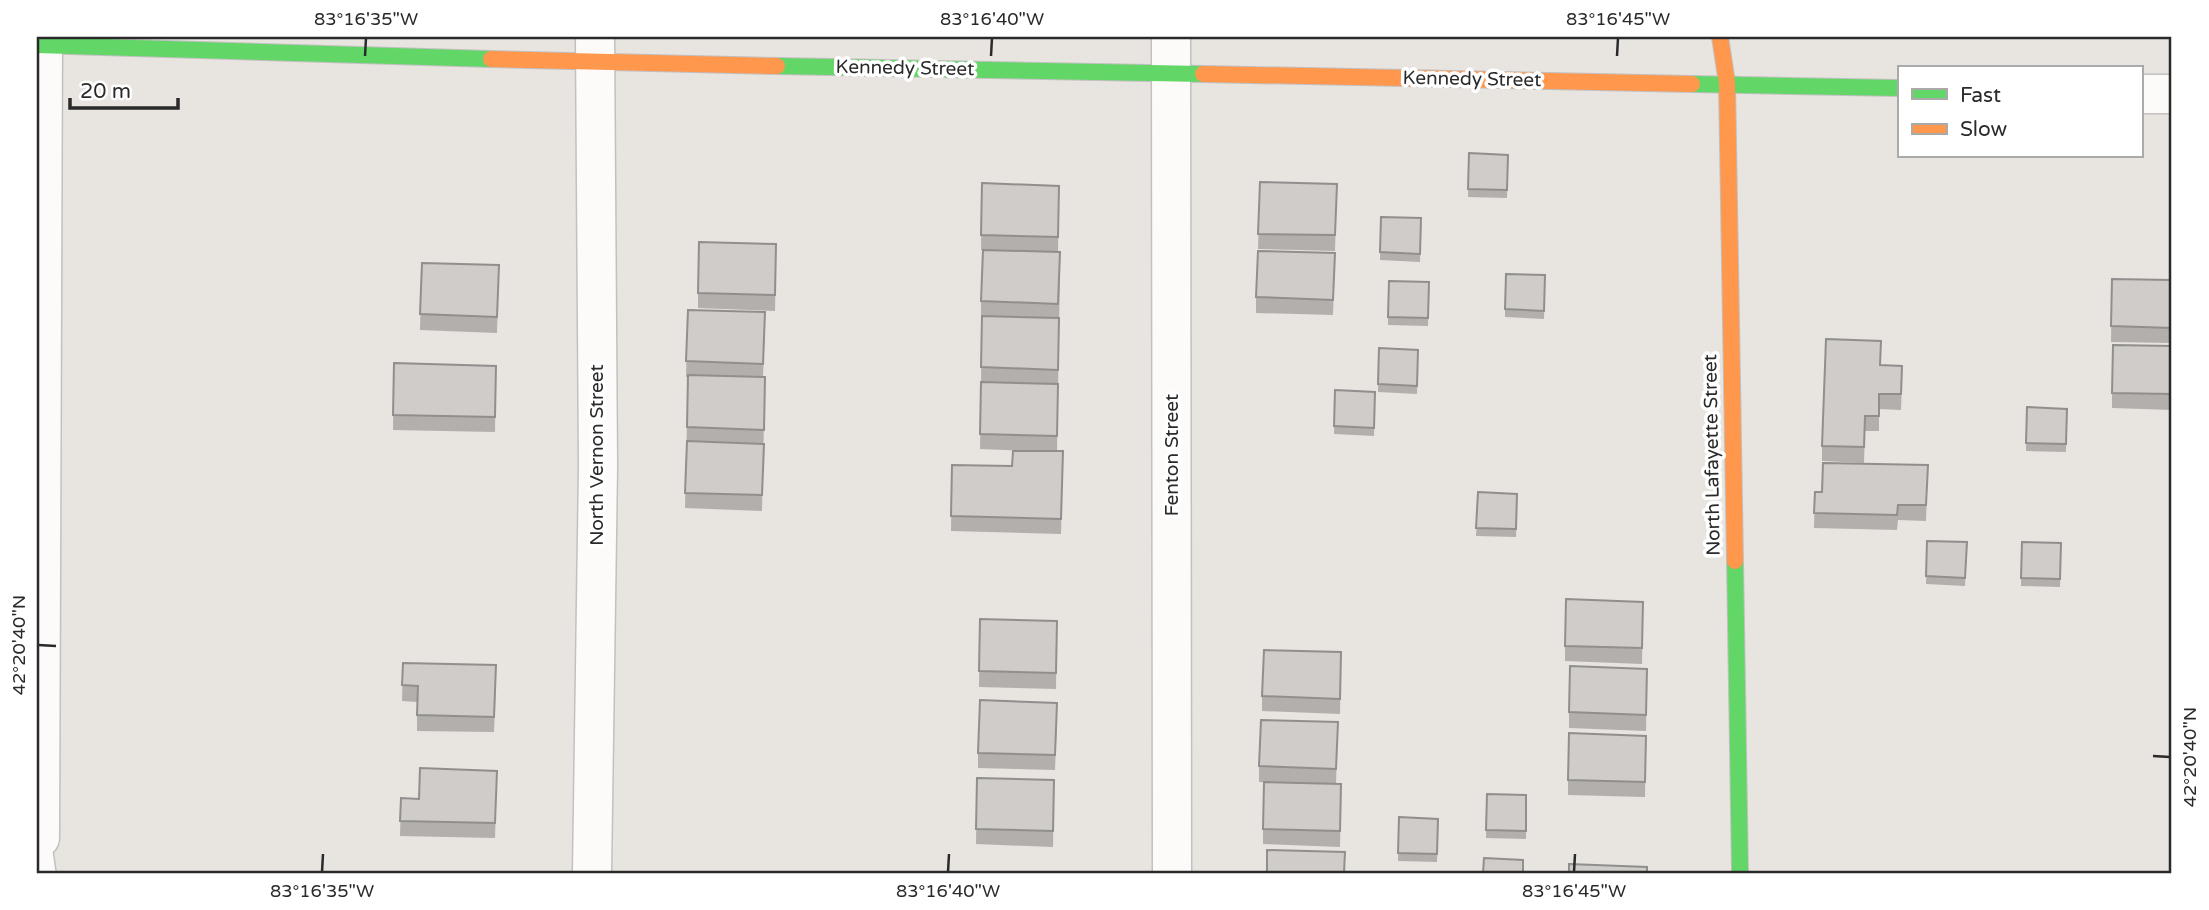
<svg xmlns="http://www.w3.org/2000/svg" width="2209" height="910" viewBox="0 0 2209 910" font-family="'Varela Round',sans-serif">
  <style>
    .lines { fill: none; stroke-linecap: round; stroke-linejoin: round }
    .lane-casing { stroke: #c2c0c1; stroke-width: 24 }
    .street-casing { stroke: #c2c0c1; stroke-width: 41 }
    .fast-casing { stroke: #c2c0c1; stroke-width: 18 }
    .slow-casing { stroke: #c2c0c1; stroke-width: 18 }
    .lane { stroke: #fcfbfa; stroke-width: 21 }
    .street { stroke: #fcfbfa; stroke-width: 38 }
    .fast { stroke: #63d668; stroke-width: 16 }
    .slow { stroke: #ff974d; stroke-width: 16 }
    .wall { fill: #b2afad }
    .building { fill: #cfccc9; stroke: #918f8d; stroke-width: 2 }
    .ticks { fill: none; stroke: #2a2a2a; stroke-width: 2.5 }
    .labels { text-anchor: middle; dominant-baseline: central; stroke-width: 7; stroke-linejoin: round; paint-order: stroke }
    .street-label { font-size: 19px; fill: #2a2a2a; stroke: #fff }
    .neatline { fill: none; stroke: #2a2a2a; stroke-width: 2.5 }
    .ticks-label { font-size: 18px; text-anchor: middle; fill: #2a2a2a }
  </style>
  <rect width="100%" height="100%" fill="#e8e4e0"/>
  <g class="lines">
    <g class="lane-casing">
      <polyline id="lane" points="40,838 45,873"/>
    </g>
    <g class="street-casing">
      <g id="street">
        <polyline points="1171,37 1172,873"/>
        <polyline points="2141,94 2172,94"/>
        <polyline points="40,838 43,37"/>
        <polyline points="592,873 598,467 595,37"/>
      </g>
    </g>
    <g class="fast-casing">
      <g id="fast">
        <polyline points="37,45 491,59"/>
        <polyline points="777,66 1203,74"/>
        <polyline points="1692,84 1899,88"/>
        <polyline points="1735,561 1740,873"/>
      </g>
    </g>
    <g class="slow-casing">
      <g id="slow">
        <polyline points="1720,37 1727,83 1735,561"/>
        <polyline points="491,59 777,66"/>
        <polyline points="1203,74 1692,84"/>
      </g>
    </g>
    <use href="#lane" class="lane"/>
    <use href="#street" class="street"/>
    <use href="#fast" class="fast"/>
    <use href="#slow" class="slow"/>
  </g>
  <g class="wall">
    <polygon points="1469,153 1508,155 1507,198 1468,197"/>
    <polygon points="1260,182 1337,184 1335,251 1258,249"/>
    <polygon points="982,183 1059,186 1058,252 1060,267 1057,451 1063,451 1061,534 951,531 952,465 1012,466 1030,451 980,449 982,317 981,317 981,301 983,250 981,250"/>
    <polygon points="1381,217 1421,218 1420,262 1380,260"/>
    <polygon points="1335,253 1333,315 1256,313 1256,297"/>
    <polygon points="776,259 775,311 698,308 698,293"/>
    <polygon points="422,263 499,265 497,333 420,330"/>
    <polygon points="1545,275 1544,319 1505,317 1505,309"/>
    <polygon points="2112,279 2172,280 2172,343 2111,342"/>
    <polygon points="1429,282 1428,326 1388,325 1388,317"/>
    <polygon points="688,310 765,327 763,377 765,377 762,511 685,508 688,377 686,377"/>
    <polygon points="2172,346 2172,410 2112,408 2112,393"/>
    <polygon points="1379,348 1418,350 1417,394 1378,392"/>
    <polygon points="394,363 496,366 495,432 393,430"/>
    <polygon points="1881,365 1902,381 1901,410 1879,409 1879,431 1865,431 1864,463 1822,461 1822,446"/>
    <polygon points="1335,390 1375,392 1374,436 1334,434"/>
    <polygon points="2027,407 2067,409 2066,452 2026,451"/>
    <polygon points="1928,465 1926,521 1898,520 1897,530 1814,528 1815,492 1822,492"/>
    <polygon points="1478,492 1517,494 1516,537 1476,536"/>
    <polygon points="1927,541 1967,542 1965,586 1926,584"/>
    <polygon points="2022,542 2061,543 2060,587 2021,586"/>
    <polygon points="1643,602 1642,664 1565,661 1565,646"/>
    <polygon points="980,619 1057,621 1056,689 979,687"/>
    <polygon points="1341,652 1340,714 1262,711 1262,696"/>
    <polygon points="403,663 496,681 494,732 417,731 417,702 402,701"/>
    <polygon points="1647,669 1646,731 1569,728 1569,712"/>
    <polygon points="1057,718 1055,770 978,768 978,753"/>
    <polygon points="1338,722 1336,784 1341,784 1340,847 1263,844 1263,829 1330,784 1259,782 1259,766"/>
    <polygon points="1646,736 1645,797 1568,795 1568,780"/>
    <polygon points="497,771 495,838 400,836 401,798 419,799"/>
    <polygon points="977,778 1054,780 1053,847 976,844"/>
    <polygon points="1487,794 1526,795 1526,839 1486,838"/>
    <polygon points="1399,817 1438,819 1437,862 1398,861"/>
  </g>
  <g class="building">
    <polygon points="1469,153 1508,155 1507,190 1468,189"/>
    <polygon points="1260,182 1337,184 1335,235 1258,234"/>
    <polygon points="982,183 1059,186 1058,237 981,235"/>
    <polygon points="1381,217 1421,218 1420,254 1380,252"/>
    <polygon points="699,242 776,244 775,295 698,293"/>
    <polygon points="983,250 1060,252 1058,304 981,301"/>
    <polygon points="1258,251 1335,253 1333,300 1256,297"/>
    <polygon points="422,263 499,265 497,317 420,314"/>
    <polygon points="1506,274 1545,275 1544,311 1505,309"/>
    <polygon points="2112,279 2172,280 2172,328 2111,326"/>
    <polygon points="1389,281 1429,282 1428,318 1388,317"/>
    <polygon points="688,310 765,312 763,364 686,361"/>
    <polygon points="982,316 1059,318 1058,370 981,367"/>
    <polygon points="1826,339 1881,341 1880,365 1902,366 1901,394 1879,394 1879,416 1865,416 1864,447 1822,446"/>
    <polygon points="2113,345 2172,346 2172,394 2112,393"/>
    <polygon points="1379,348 1418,350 1417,386 1378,384"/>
    <polygon points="394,363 496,366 495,417 393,415"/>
    <polygon points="688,375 765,377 764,430 687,427"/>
    <polygon points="981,382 1058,384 1057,436 980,434"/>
    <polygon points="1335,390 1375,392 1374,428 1334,426"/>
    <polygon points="2027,407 2067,409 2066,444 2026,443"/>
    <polygon points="687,441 764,444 762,495 685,493"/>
    <polygon points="1013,451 1063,451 1061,519 951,516 952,465 1012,466"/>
    <polygon points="1823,463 1928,465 1926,505 1898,505 1897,515 1814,513 1815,492 1822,492"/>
    <polygon points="1478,492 1517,494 1516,529 1476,528"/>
    <polygon points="1927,541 1967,542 1965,578 1926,576"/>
    <polygon points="2022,542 2061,543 2060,579 2021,578"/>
    <polygon points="1566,599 1643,602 1642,648 1565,646"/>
    <polygon points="980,619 1057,621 1056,673 979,671"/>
    <polygon points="1264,650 1341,652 1340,699 1262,696"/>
    <polygon points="403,663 496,665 494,717 417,715 418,686 402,685"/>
    <polygon points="1570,666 1647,669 1646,715 1569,712"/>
    <polygon points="980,700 1057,703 1055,755 978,753"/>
    <polygon points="1261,720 1338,722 1336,769 1259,766"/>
    <polygon points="1569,733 1646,736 1645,782 1568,780"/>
    <polygon points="420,768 497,771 495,823 400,821 401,798 419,799"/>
    <polygon points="977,778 1054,780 1053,831 976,829"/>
    <polygon points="1264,782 1341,784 1340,831 1263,829"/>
    <polygon points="1487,794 1526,795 1526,831 1486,830"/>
    <polygon points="1399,817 1438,819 1437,854 1398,853"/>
    <polygon points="1267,850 1345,852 1344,873 1267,873"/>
    <polygon points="1484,858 1523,860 1523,873 1483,873"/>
    <polygon points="1569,864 1647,867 1647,873 1569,873"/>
  </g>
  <path class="ticks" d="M365,56l1,-18M991,56l1,-18M1617,56l1,-18M38,645l18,1M2153,756l17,1M322,872l1,-18M948,872l1,-18M1574,872l1,-18"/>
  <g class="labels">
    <g class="street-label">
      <text transform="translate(905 68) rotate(1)">Kennedy Street</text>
      <text transform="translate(1472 79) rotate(1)">Kennedy Street</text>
      <text transform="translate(597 455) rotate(-90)">North Vernon Street</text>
      <text transform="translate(1172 455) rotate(-90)">Fenton Street</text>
      <text transform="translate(1712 455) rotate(-91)">North Lafayette Street</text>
    </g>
  </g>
  <rect width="2209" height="910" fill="none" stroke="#ffffff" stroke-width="77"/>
  <rect x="1898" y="66" width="245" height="91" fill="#ffffff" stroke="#aaaaaa" stroke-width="2"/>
  <rect x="1912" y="89" width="35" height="10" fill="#63d668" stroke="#aaaaaa" stroke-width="2"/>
  <text x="1960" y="102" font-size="21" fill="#2a2a2a">Fast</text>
  <rect x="1912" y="124" width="35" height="10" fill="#ff974d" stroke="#aaaaaa" stroke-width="2"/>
  <text x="1960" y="136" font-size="21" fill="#2a2a2a">Slow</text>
  <path d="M70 98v10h108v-10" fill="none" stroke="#2a2a2a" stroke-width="3.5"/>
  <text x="80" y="98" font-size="21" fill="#2a2a2a" stroke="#ffffff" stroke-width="5" paint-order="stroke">20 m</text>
  <rect x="38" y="38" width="2132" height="834" class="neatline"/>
  <g class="ticks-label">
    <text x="366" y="25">83°16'35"W</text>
    <text x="992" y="25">83°16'40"W</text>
    <text x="1618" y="25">83°16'45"W</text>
    <text transform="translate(19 645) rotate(-90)" y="6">42°20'40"N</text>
    <text transform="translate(2190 757) rotate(-90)" y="6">42°20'40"N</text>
    <text x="322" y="897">83°16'35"W</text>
    <text x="948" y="897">83°16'40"W</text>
    <text x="1574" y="897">83°16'45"W</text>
  </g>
</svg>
